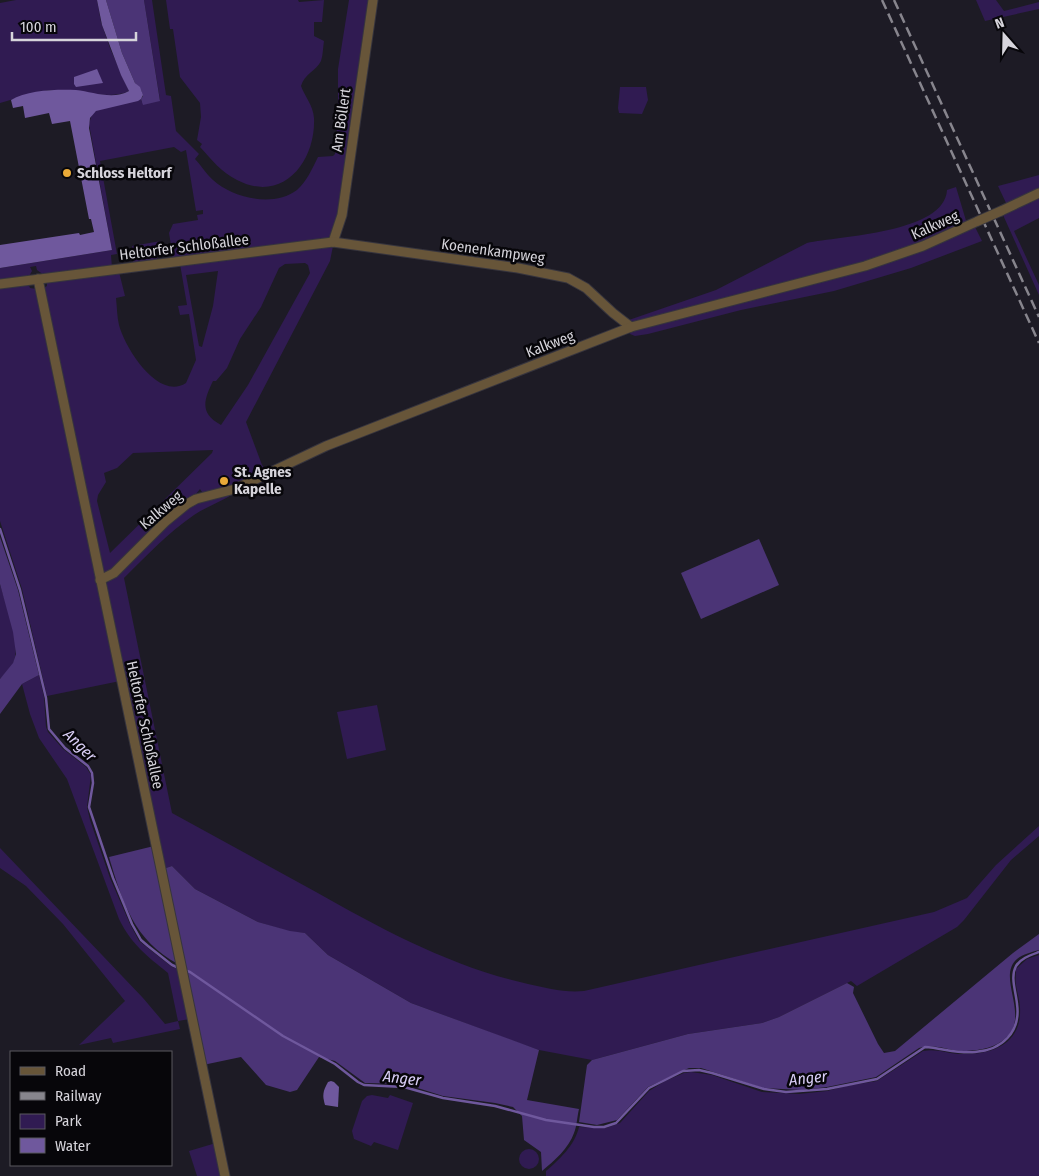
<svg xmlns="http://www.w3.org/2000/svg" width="1039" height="1176" viewBox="0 0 1039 1176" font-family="'Fira Sans Condensed',sans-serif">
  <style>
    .green { fill: #301b52; fill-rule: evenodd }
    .forest { fill: #4b3476 }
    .water { fill: #6f589d }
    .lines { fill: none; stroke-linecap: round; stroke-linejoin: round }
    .stream { stroke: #6f589d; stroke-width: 2.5 }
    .minor-casing { stroke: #37353e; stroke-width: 11 }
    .minor { stroke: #675539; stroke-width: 9 }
    .rail { stroke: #87858d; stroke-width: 2.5; stroke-dasharray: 10 5; stroke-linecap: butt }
    .minor-bridge-casing { stroke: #37353e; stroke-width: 11; stroke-linecap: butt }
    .minor-bridge { stroke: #675539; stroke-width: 9 }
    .poi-dot { fill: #eaaa38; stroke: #07060a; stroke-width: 2 }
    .labels { text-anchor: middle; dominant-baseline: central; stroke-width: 5; stroke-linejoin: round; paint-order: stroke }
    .street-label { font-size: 15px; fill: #d6d4db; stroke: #07060a }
    .poi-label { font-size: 15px; font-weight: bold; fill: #d6d4db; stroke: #07060a; text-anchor: start }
    .water-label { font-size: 16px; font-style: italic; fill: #d9cef6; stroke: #07060a }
  </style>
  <rect width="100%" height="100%" fill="#1d1b25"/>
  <g class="green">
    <path d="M16,0h81l4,22 9,26 19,43c-20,10 -50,-2 -72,-1 -20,0 -38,8 -57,13v-100z"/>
    <path d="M144,0h8l14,95 5,1 5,35 23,23 -4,5c6,6 11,15 18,21 20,18 60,28 84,10 10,-9 15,-21 21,-33l15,-1 2,-2 3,-38v-47l11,-69h24l-33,215 -11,24 -154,20 -5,-5 -2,-8 3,-1 -2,-12 4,-9 25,-4 -1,-5 6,-1v-4l-7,1 -10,-61 -5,2 -7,-5 -74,14 17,93 -6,1 1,13 -68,7 -7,-5 -1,-4 -6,1 2,4 -4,7 -28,4v-14l112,-18 -23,-126 3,-10 5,-4 44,-11 1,3 18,-2z"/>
    <path d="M166,0h132l1,2 25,-2 -2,22h-8v14l10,5c-1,6 -1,14 -3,20 -5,10 -17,13 -20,25 4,11 12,19 13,32 2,43 -31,86 -77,62 -16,-8 -25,-20 -37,-33l2,-3 -5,-4 4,-23 -1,-14 -20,-26 -7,-48h-3z"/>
    <polygon points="976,0 996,0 1004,11 1039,2 1039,9 985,21"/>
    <polygon points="620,87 646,87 648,100 642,114 619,113 618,108"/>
    <polygon points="1039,175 1039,191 1007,205 998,186"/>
    <path d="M956,187l11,37 -72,30 -263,69 -6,-2 90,-31 91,-47c32,-7 138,-10 140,-53z"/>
    <polygon points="1039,195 1039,218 1014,231 1039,285 1039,295 1003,215"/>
    <polygon points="974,225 982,241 911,268 834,291 741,310 648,334 635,336 630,334 631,330 862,268"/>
    <polygon points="161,241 163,250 155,261 134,265 131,252 133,251 132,246"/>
    <path d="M333,246l-3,15 -84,161 16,43 6,7 -33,16 -31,7 -4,-6 -8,10 -80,72 -8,2 -3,-2 -59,-282 5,-3v-5l72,-9 6,24 -9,2c1,9 1,19 3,27 6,23 39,76 67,58l10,-23 -7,-46 -9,1 -2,-9 9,-1 -7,-41zM305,263l3,2 2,8 -62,112 -27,40c-22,-12 -17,-25 -8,-44h3l11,-13 13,-29 21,-32 18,-39 6,-4zM218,271l-5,35 -11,41 -3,-1 -13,-71zM213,450l-1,3 -102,100 -13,-52 1,-6 8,-13 -2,-9 13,-5 16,-15z"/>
    <polygon points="28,283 30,288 37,289 120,681 47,696 22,589 0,521 0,286"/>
    <path d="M241,488c-14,12 -32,17 -47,27 -26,18 -48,41 -70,63l48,235c48,26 96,53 144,79 67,38 136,75 212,92 18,4 37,9 56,7l350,-79 33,-14 29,-33 43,-39v10l-28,24 -47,60 -7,7 -100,59 -6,-5 -72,36 -17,6 -74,11 -96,26 -53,-10 -20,-7 -108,-40 -83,-48 -23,-22 -14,-1 -33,-10 -63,-33 -23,-23 -9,3 -58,-279 2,-7 5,-6 76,-71z"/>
    <path d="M0,584c5,19 21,57 14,77 -2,6 -9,13 -14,18z"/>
    <path d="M39,675l5,22 2,30 2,5 15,17 23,18 5,8 -4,32 3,13 20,58 20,46 9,17 33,26 7,2 11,50 -12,2 2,8 -67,14 -2,-5 -32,7 46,-44 -62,-77 -37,-38 -26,-18v-20l143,150 22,26 13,-3 -10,-48c-21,-17 -37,-29 -49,-54l-52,-140 -28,-41 -9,-24 -8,-30z"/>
    <polygon points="377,705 386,750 347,759 337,712"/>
    <path d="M1039,955v221h-493v-5c13,-11 29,-26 33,-44l27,1 14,-5 29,-32 16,-10 19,-8 7,-1 21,3 50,17 37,2 28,-3 19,-5 31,-5 46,-30c14,-3 26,3 39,3 30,1 60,-10 58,-46 0,-8 -3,-15 -4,-23 -1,-5 0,-11 0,-16l11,-10z"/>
    <polygon points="372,1095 388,1098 390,1095 413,1103 398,1150 374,1142 371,1146 354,1139 352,1131 362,1101 367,1096"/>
    <polygon points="216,1143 223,1176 197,1176 189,1151"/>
    <circle cx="529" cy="1159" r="10"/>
  </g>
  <g class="forest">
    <polygon points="106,0 144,0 160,101 143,105 141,99 143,96 141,90 135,83 122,53"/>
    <polygon points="0,537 18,590 39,675 22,684 0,714 0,679 13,663 16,654 13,632 0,584"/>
    <polygon points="759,539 779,585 701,619 681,573"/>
    <path d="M154,846l24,118c-44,-23 -56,-63 -69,-107z"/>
    <path d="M172,866l23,23 63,33 32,9 15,2 23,22 83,48 128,47 -12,50 52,9c-2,8 -2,17 -5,24 -5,15 -20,28 -32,38l-1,-19 -17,-12 -2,-24 -9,-9 -18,-4 -52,-7 -38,-12 -40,-1 -30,-22 -16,-4 -22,33 -7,2 -24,-7 -25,-28 -38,8 -40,-196z"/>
    <path d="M1039,934v16c-7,2 -16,4 -22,9 -22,19 17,60 -15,82 -11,8 -27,10 -41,10 -15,-1 -27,-8 -42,-3l-43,29 -49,10 -26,3 -38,-2 -62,-20h-12l-41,19 -31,33 -20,5 -18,-3 8,-57 5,-5 96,-26 74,-11 17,-6 68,-34 7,4 -1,6 25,51 6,9 11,-2 118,-98z"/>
  </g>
  <g class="water">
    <path d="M97,0h9l16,53 13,30 5,4 3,8 -2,4 -3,2 -42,10 -6,7 -1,10 23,122 -112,18v-23l79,-12 1,2 14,-3 -3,-13h-2l-19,-98 -18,3 -3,-11 -24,5 -2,-12 -10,2 -2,-8c16,-10 47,-11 65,-10 17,2 37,10 53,1l-8,-16 -19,-50z"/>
    <polygon points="97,69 103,83 76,87 74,84 74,77"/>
    <path d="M331,1081l3,1 5,5 -1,20 -13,-2c-3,-10 -2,-14 3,-23z"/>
  </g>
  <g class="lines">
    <g class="stream">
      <polyline points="0,529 20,590 46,698 49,729 65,748 88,766 92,773 93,783 89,807 113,878 132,924 141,940 148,946 172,965 179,968"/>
      <path d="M184,970l6,2 93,64 52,28 23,18 6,3 40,2 39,11 52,8 51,14 48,7h10l12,-4 33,-35 34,-17 16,-1 13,3 52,16 22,3 41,-3 50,-10 48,-32c17,1 33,7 50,5 27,-2 46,-20 42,-48 -1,-12 -7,-27 -1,-38 5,-8 15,-11 23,-14"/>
    </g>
    <g class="minor-casing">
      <g id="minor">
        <polyline points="1001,211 1039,193"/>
        <polyline points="333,242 342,215 373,0"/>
        <polyline points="38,279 225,1176"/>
        <polyline points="0,284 333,242 518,268 568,278 586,288 613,313 631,327"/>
        <polyline points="100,580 114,573 165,522 187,504 196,499 235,489 326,446 631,327 865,266 923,246 978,221"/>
      </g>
    </g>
    <use href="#minor" class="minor"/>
    <g class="rail">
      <polyline points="882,0 1039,343"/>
      <polyline points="894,0 1039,317"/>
    </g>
    <g class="minor-bridge-casing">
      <polyline id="minor-bridge" points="978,221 1001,211"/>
    </g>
    <use href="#minor-bridge" class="minor-bridge"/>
  </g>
  <g class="poi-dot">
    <circle cx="67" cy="173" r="5"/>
    <circle cx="224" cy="481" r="5"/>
  </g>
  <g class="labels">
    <g class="street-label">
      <text transform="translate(341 120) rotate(-82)">Am Böllert</text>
      <text transform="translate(935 225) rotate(-24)">Kalkweg</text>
      <text transform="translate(184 247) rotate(-7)">Heltorfer Schloßallee</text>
      <text transform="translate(493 251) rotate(8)">Koenenkampweg</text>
      <text transform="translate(550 344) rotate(-21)">Kalkweg</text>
      <text transform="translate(161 510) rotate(-40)">Kalkweg</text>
      <text transform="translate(145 725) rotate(78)">Heltorfer Schloßallee</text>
    </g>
    <g class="poi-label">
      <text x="77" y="173">Schloss Heltorf</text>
      <text x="234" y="472">St. Agnes<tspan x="234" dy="17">Kapelle</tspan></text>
    </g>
    <g class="water-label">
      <text transform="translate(80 745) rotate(45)">Anger</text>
      <text transform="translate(402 1078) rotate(7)">Anger</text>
      <text transform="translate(808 1078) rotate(-6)">Anger</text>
    </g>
  </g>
  <rect x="10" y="1051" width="162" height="115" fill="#07060a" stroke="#5a585e"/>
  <rect x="20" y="1067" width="25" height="8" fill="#675539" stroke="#5a585e"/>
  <text x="55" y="1076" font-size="15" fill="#d6d4db">Road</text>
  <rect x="20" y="1092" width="25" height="8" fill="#87858d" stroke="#5a585e"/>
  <text x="55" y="1101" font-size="15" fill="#d6d4db">Railway</text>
  <rect x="20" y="1114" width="25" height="15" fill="#301b52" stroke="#5a585e"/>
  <text x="55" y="1126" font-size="15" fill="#d6d4db">Park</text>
  <rect x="20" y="1138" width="25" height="15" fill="#6f589d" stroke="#5a585e"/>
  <text x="55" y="1151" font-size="15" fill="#d6d4db">Water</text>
  <g transform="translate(1004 35) rotate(340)" stroke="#07060a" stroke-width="4" paint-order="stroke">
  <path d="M0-4L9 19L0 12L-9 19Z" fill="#d6d4db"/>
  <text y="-8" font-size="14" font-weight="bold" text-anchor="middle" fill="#d6d4db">N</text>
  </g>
  <path d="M12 32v8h124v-8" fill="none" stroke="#d6d4db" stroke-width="2.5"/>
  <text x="20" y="32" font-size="15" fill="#d6d4db" stroke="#07060a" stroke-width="4" paint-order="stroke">100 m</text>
</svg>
